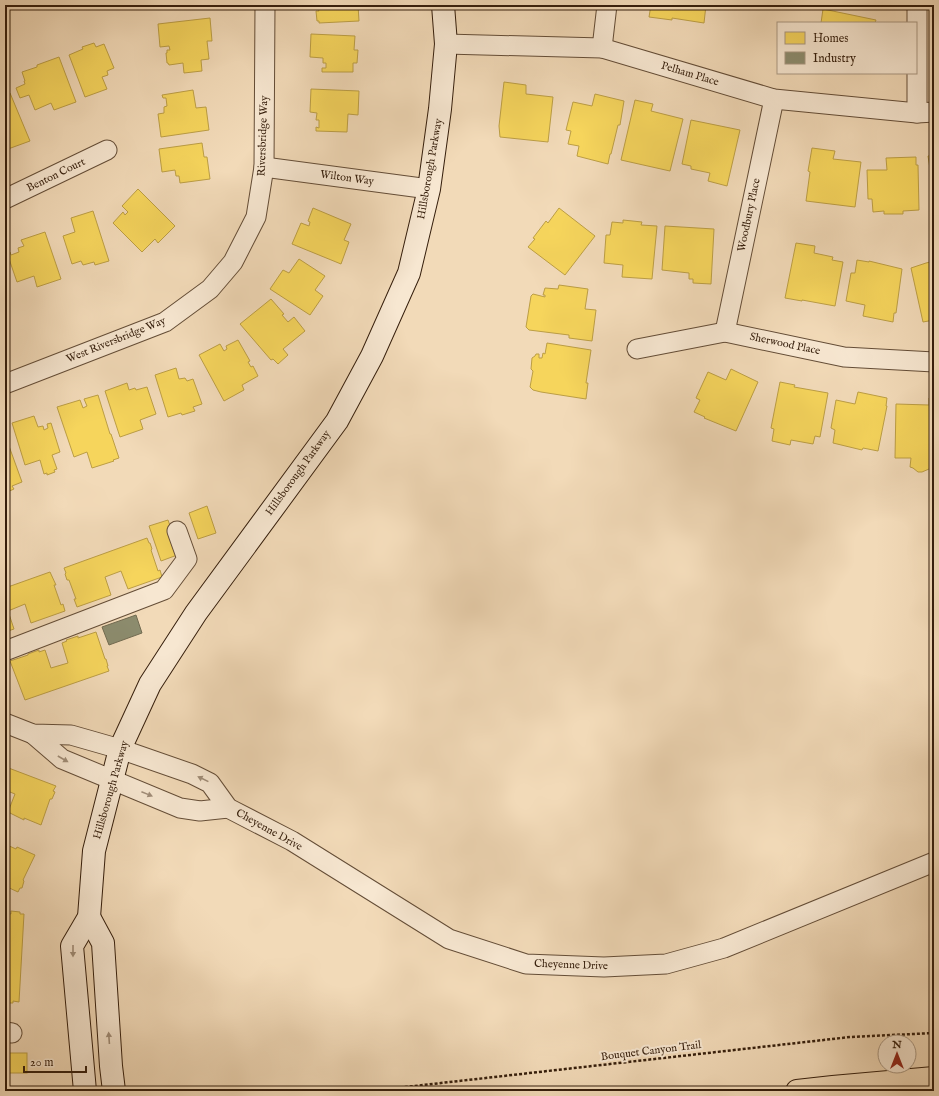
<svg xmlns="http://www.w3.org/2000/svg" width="939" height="1096" viewBox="0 0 939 1096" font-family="'IM FELL English',serif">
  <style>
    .homes { fill: #f6d55c; stroke: #bc9e44 }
    .industry { fill: #8c8c6e; stroke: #726b51 }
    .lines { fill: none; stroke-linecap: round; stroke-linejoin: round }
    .street-casing { stroke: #644d37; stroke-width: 21 }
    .secondary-casing { stroke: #351e0c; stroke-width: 24 }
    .primary-casing { stroke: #351e0c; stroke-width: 24 }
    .path { stroke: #351e0c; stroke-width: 2.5; stroke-dasharray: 3 2; stroke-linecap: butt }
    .street { stroke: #f7e7d1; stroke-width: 19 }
    .secondary { stroke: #f7e7d1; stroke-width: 22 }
    .primary { stroke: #f2dab8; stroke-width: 22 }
    .oneway { fill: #a08d78 }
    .labels { text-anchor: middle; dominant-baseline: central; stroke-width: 4; stroke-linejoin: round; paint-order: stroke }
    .street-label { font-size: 11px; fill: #351e0c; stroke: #f7e7d1 }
  </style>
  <rect width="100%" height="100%" fill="#f2dab8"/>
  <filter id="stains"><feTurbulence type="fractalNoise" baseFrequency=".005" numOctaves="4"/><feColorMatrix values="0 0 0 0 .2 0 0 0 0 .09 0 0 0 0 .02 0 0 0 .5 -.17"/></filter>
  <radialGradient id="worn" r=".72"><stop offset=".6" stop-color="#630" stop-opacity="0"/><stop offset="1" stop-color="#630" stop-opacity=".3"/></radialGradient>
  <g class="homes">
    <polygon points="321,5 358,5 359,21 319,23 319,21 317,21 316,11 319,11 318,9 321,9"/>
    <polygon points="651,5 706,5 704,23 672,18 672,20 649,17"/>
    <polygon points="823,9 876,20 875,23 821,23"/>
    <polygon points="210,18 212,41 207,41 209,59 201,60 202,71 184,73 183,63 169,65 168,63 167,63 166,53 167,53 167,50 170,50 169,46 160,47 158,24"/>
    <polygon points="311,34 355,36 354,50 358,50 357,63 353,63 353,72 322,72 322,68 326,68 326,63 323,63 323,58 310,57"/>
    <polygon points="94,43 96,47 104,44 114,68 107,71 108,75 102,77 107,89 85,97 69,55 83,49 82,47"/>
    <polygon points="59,57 76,102 54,110 51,103 35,110 29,95 20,98 16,88 25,84 24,81 25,81 22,72 37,67 37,65"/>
    <polygon points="504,82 526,85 526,94 553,97 548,142 500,137 499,126"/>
    <polygon points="311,89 359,91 358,115 348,114 347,132 316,131 316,127 319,128 319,120 316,120 317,113 310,112"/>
    <polygon points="193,90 196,108 206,107 209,130 161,137 158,114 164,113 164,107 167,106 166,98 163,98 162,95"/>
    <polygon points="10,93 30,141 8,149 5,142 5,95"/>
    <polygon points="595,94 624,101 620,125 618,125 611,154 610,154 608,164 577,156 579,146 568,144 571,131 566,130 573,102 592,106"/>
    <polygon points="635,100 653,104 651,111 683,119 670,171 621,160"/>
    <polygon points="691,120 740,130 727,186 708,181 710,173 691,169 691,166 682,164"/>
    <polygon points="202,143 204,157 207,157 210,179 180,183 179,176 176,176 175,170 162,172 159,149"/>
    <polygon points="812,148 835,151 833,159 861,162 855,207 806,201 810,172 808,171"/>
    <polygon points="934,155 934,194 928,156"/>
    <polygon points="916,157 916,165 918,165 919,210 903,211 903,214 884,214 884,211 873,212 872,199 868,199 867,170 887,170 886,158"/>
    <polygon points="138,189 175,226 158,243 155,239 142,252 113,223 123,212 125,215 128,212 122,206"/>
    <polygon points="313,208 351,224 344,240 349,242 341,264 292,244 301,223 309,226 310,222 308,221"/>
    <polygon points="559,208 595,236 565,275 528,247 535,239 533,238 546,221 548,223"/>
    <polygon points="93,211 109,261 95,265 94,262 83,265 81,261 72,264 63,236 75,232 71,218"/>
    <polygon points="623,220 642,222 641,225 657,226 652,279 622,277 623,265 604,263 606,235 610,235 612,222 623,223"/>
    <polygon points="665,226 714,229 711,284 693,283 693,279 689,279 689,273 662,270"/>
    <polygon points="45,232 61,279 37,287 34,276 17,282 7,253 10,252 11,255 19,252 18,248 24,246 21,240"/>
    <polygon points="796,243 815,246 814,253 833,257 832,260 843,262 835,306 802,300 802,301 785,298"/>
    <polygon points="299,259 325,276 315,290 323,296 310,315 270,289 283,270 289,273"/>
    <polygon points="857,260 869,262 869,261 902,269 896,313 894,313 893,322 863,316 865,305 846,301 851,273 855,273"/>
    <polygon points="934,261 934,320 923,322 911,268 926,263"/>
    <polygon points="559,285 588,289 585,309 596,310 592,341 569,338 569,335 529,330 526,327 531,296 533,294 545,297 545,295 543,295 545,288 558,289"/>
    <polygon points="271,299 284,314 282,315 288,322 294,317 305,331 283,349 288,355 278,364 273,359 271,360 240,324"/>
    <polygon points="238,340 250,361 248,362 251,367 253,366 258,376 242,385 244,390 224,401 199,355 220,344 224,351 227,349 226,346"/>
    <polygon points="547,343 591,350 586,383 588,383 586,399 541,392 533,390 530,387 533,371 531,369 532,358 535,356 536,354 539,354 539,358 542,358 543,353 545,354"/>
    <polygon points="176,368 179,379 185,378 187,381 193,379 202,404 193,407 195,411 182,415 181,413 168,417 155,375"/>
    <polygon points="731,369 758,382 736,431 704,418 705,417 694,412 700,400 696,398 708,372 726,380"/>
    <polygon points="780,382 795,385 794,387 828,393 820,437 815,436 813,444 791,440 790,445 772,441 774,429 771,428"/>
    <polygon points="127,383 129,390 135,388 136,390 147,387 156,414 140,420 143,429 120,437 105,391"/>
    <polygon points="858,392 887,398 886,406 887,406 878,451 863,448 862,450 833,443 835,430 831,428 836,400 855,404"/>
    <polygon points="98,395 110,434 111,434 119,458 113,460 114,461 92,468 87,452 74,457 57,407 80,400 83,408 87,406 84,399"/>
    <polygon points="929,398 934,398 934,470 929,469 922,472 918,472 913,468 910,467 911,458 895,458 896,404 929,405"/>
    <polygon points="34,416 38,427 43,426 44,430 48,428 47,424 51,423 60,452 52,455 57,469 54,470 55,472 47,475 47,473 44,474 40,460 25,465 12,423"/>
    <polygon points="5,435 22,482 12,486 14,489 5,493"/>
    <polygon points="207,506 216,533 198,539 189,513"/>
    <polygon points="168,520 180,554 161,561 149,526"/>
    <polygon points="147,538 149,543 150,543 152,549 151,550 158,571 160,570 162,577 128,589 121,571 105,577 111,595 77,607 74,599 76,599 69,580 67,580 65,574 66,573 64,568"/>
    <polygon points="50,572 56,585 54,585 61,605 63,604 65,611 31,623 25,604 8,611 14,629 5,632 5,588"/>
    <polygon points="96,632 105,659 106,659 108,666 107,666 109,671 25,700 10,661 28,655 28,654 39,650 39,652 45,650 51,668 68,663 62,643 67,641 66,640 78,636 78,638"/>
    <polygon points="5,765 6,766 6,767 56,786 53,791 55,792 52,799 50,799 41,825 24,818 24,820 8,812 15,794 5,790"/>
    <polygon points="5,842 8,843 7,845 16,849 17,847 35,855 23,880 24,881 22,888 20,888 18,892 5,886"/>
    <polygon points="11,911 20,912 20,914 24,914 19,1002 13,1001 13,1003 6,1003 5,1001 5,913 11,914"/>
    <rect x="5" y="1053" width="22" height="20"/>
  </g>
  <polygon class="industry" points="136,615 142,633 109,645 102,627"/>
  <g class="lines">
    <g class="street-casing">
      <g id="street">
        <polyline points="446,44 602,48 774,99 917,113 934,112"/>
        <polyline points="602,48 607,5"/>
        <polyline points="917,113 917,5"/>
        <polyline points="264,167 429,189"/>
        <polyline points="5,199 107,150"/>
        <polyline points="725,332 774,99"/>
        <polyline points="637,349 725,332 844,357 934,362"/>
        <polyline points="5,384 165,322 210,289 233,262 256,217 264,167 265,5"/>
        <polyline points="5,651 164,590 187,559 177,531"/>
        <polyline points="5,723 33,734 71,735 120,749 192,774 210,783 228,808 292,841 449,939 526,964 604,967 666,964 724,948 934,862"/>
        <polyline points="33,734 62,759 180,808 200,811 228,808"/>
        <polyline points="5,1032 12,1033"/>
      </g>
    </g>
    <g class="secondary-casing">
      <g id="secondary">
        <polyline points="89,917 103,943 111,1066 114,1091"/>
        <polyline points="85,1091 72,946 89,917 94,851 120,749 150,684 196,613 337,421 372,356 409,273 429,189 440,109 446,44 443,5"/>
      </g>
    </g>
    <g class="primary-casing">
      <polyline id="primary" points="797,1091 833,1087 934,1078"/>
    </g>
    <polyline class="path" points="370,1091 850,1037 934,1033"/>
    <use href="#street" class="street"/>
    <use href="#secondary" class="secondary"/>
    <use href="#primary" class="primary"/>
  </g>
  <defs><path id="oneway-solid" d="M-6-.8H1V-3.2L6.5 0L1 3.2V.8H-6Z"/></defs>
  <g class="oneway">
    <use href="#oneway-solid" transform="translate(63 759) rotate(30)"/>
    <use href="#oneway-solid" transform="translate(203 779) rotate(-154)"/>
    <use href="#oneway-solid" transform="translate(147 794) rotate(22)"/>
    <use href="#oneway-solid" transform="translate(73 951) rotate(90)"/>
    <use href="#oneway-solid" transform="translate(109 1038) rotate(-94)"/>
  </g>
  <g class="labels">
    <g class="street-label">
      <text transform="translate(690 74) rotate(17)">Pelham Place</text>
      <text transform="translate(263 136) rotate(-88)">Riversbridge Way</text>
      <text transform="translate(430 169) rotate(-80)">Hillsborough Parkway</text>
      <text transform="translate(56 175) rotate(-26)">Benton Court</text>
      <text transform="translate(347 178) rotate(8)">Wilton Way</text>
      <text transform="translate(749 215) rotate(-78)">Woodbury Place</text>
      <text transform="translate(116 340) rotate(-22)">West Riversbridge Way</text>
      <text transform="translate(785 344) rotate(12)">Sherwood Place</text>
      <text transform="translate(298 473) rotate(-54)">Hillsborough Parkway</text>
      <text transform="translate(111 790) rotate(-74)">Hillsborough Parkway</text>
      <text transform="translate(269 830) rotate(29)">Cheyenne Drive</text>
      <text transform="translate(571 965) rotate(2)">Cheyenne Drive</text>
      <text transform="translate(651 1051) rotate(-7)">Bouquet Canyon Trail</text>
    </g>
  </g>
  <rect width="939" height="1096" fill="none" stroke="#f2dab8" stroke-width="20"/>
  <rect x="6" y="6" width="927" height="1084" fill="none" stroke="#351e0c" stroke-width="2"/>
  <rect x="10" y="10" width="919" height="1076" fill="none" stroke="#351e0c"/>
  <rect x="777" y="22" width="140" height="52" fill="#f7e7d1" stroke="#a99782"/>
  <rect x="785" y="32" width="20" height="12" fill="#f6d55c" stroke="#a99782"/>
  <text x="813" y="42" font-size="12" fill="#351e0c">Homes</text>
  <rect x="785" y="52" width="20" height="12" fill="#8c8c6e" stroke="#a99782"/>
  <text x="813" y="62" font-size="12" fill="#351e0c">Industry</text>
  <g transform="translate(897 1054)"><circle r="19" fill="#f7e7d1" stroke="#a99782"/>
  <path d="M0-3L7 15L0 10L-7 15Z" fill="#8f2418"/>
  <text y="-6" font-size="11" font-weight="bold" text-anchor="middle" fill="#351e0c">N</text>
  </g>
  <path d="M24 1066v6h62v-6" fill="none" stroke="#351e0c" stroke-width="2"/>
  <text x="30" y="1066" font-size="12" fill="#351e0c" stroke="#f7e7d1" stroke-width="3" paint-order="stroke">20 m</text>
  <rect width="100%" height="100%" filter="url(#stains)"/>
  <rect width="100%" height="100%" fill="url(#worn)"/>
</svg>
